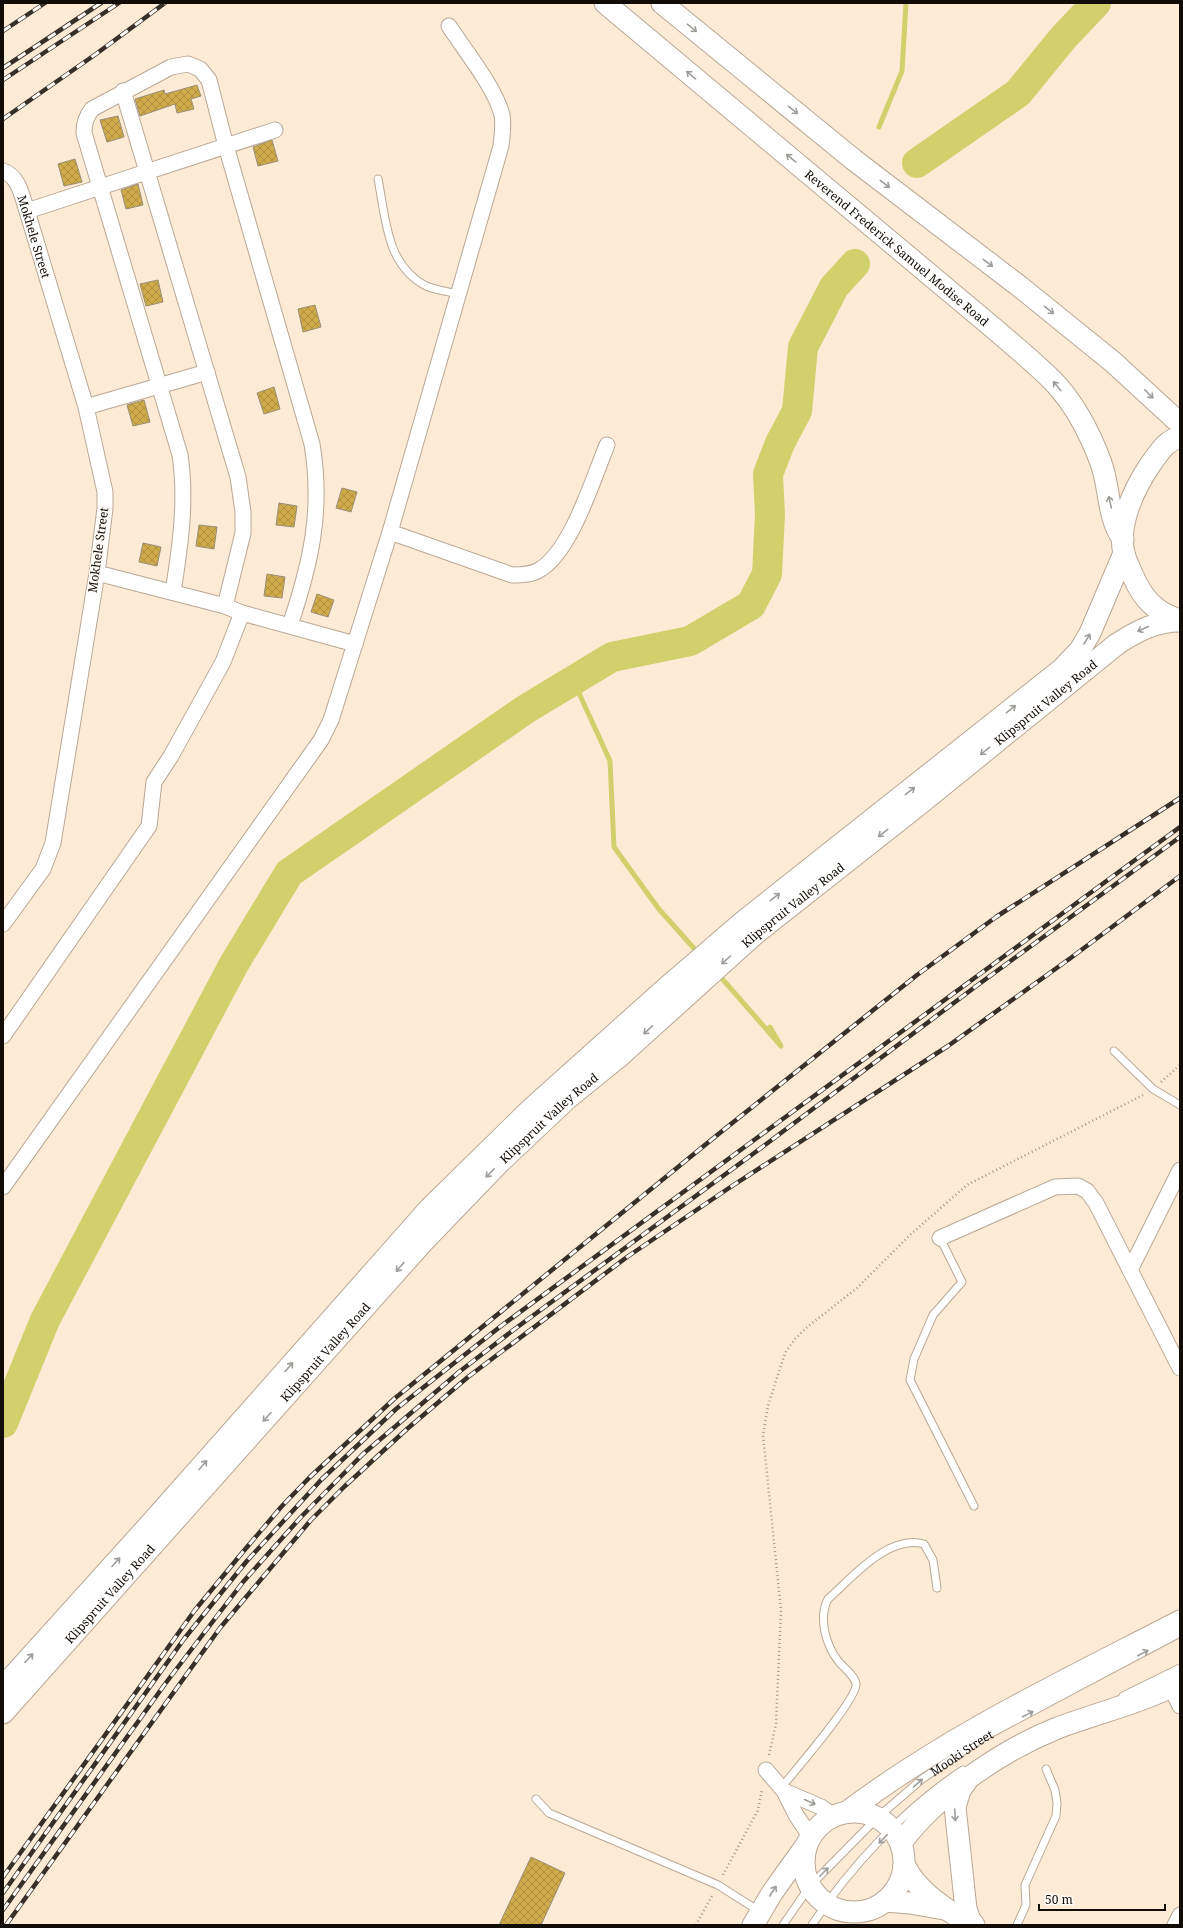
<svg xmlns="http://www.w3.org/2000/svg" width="1183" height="1928" viewBox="0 0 1183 1928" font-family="'Noto Serif',serif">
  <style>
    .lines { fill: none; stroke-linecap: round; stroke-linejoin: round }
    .stream { stroke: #d2d06d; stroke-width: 5 }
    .river { stroke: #d2d06d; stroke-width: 30 }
    .building { fill: url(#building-cross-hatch); stroke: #998f78 }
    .lane-casing { stroke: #baa794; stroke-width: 9 }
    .street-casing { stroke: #baa794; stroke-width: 17 }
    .secondary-casing { stroke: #baa794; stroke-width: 23 }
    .path { stroke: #a79989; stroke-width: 2.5; stroke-dasharray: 1 3; stroke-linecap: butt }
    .lane { stroke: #fff; stroke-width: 7 }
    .street { stroke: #fff; stroke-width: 15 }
    .secondary { stroke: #fff; stroke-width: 21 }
    .rail-casing { stroke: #383027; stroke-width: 4.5 }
    .rail { stroke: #fffbf6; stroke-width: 3; stroke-dasharray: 9; stroke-linecap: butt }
    .oneway { stroke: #a09e9b }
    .labels { text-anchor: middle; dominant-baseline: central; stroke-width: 3; stroke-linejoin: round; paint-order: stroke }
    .street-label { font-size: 12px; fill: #120c06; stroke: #fffbf6 }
  </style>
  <defs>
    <pattern id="building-cross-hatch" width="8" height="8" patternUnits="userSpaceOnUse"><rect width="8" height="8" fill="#ceaa4a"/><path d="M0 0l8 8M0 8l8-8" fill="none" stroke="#b0913f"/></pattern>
  </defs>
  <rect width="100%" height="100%" fill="#feebd5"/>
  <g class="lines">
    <g class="stream">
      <polyline points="879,127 902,71 906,3"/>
      <polyline points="573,680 610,761 614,847 658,908 699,954"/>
      <polyline points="718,974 781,1046 770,1027"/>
    </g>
    <g class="river">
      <polyline points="917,163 1018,93 1063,38 1096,3"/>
      <polyline points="3,1423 45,1320 234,964 289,873 526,709 612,657 690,641 751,605 767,574 770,515 768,474 780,443 797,411 803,347 834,287 855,264"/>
    </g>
  </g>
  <g class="building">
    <polygon points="197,85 201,96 191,99 194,109 177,113 175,104 140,116 135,99 164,90 165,94"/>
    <polygon points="118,116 124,137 107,142 100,120"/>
    <polygon points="272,140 278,161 258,166 253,147"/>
    <polygon points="75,159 82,182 64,186 58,164"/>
    <polygon points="138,184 143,205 126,209 121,190"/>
    <polygon points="158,280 163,302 146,306 140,284"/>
    <polygon points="315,305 321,327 303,332 298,309"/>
    <polygon points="274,387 280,409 264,414 257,393"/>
    <polygon points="144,400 150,422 133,426 127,405"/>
    <polygon points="342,488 357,492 351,512 336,508"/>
    <polygon points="279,503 297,506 294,527 276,525"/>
    <polygon points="199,525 217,527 214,549 196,546"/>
    <polygon points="143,543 161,547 157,566 139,562"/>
    <polygon points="267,574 285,577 282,598 264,596"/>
    <polygon points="317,594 334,600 328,617 311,612"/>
    <polygon points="531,1857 565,1873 541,1925 499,1925"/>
  </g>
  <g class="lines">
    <g class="lane-casing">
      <g id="lane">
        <path d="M378,179c8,40 8,86 48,107 10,4 23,6 33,8"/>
        <polyline points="1114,1051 1153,1089 1180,1105"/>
        <polyline points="940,1238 962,1282 933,1315 914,1359 910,1380 974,1506"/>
        <polyline points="1123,1696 1180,1668"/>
        <path d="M781,1788c12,-15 77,-90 75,-104 -1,-8 -12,-16 -17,-22 -13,-16 -21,-44 -11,-63 24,-21 60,-65 96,-55l9,16 4,28"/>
        <polyline points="536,1799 549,1813 718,1885 759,1911"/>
        <path id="s1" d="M783,1925l27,-39 68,-69 44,-38 62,-42 196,-104"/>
        <path d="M812,1925c37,-57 94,-118 151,-155"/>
        <polyline points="1017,1925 1026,1905 1025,1885 1056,1816 1057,1803 1055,1790 1046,1769"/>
      </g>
    </g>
    <g class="street-casing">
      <g id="street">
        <polyline points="123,91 238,477 243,512 243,533 225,606"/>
        <path id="s2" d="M3,171c16,5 19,26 24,40l59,196 19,85v16l-8,65 -44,270 -10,26 -40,55"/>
        <polyline points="27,211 275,130"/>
        <polyline points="86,407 207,372"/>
        <path d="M390,532l122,43c9,0 19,0 27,-5 32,-18 54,-91 68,-125"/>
        <polyline points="97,573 225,606 242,613 355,644"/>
        <path d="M173,592c7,-44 14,-92 7,-137l-96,-322c0,-10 2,-16 8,-24l79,-42 17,-3 12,5 9,11 17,66 86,298c11,66 -1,119 -22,181"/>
        <polyline points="3,1036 149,826 154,782 171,756 223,662 242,613"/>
        <polyline points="1180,1170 1130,1270 1180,1368"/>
        <path d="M3,1187l318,-447 10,-20 59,-188 111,-386c1,-10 3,-21 1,-31 -7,-28 -37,-64 -53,-89"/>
        <polyline points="940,1238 1055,1187 1078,1186 1087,1191 1096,1203 1130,1270"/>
        <polyline points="1171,1688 1180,1706"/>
        <polyline points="766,1770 784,1791 796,1815 810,1836"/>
        <polyline points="784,1791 821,1807 834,1816"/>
        <polyline points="1175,1925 1180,1915"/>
      </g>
    </g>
    <g class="secondary-casing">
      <g id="secondary">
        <path id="s3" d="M605,3l386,323c21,18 43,36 62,55 22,23 37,52 48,82 9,24 6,54 22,76"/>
        <polyline points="662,3 854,160 1019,286 1113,362 1175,419 1180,421"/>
        <path d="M1180,437c-15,4 -21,16 -30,28 -16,24 -33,59 -26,89 2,7 6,15 9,22 10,23 23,37 47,44"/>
        <polyline points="3,1687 152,1522 429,1209 532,1108 666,988 744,921 1062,669 1080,650 1090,633 1124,553"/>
        <path id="s4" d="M3,1713l419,-470 78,-81 68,-64 53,-43 134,-121 166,-131 196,-159c20,-13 39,-23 63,-23"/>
        <polyline points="966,1782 960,1790 955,1807 966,1909 970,1920 974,1925"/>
        <circle cx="854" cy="1862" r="50"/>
        <path d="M847,1812c102,-77 219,-132 333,-191"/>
        <path d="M901,1843c34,-47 100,-92 154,-114 42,-16 85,-26 125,-46"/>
        <path d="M905,1866c13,27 41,42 65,59"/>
        <polyline points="885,1901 910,1903 944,1909"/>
        <polyline points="753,1925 772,1893 807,1844"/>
      </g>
    </g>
    <g class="path">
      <polyline points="1161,1082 1180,1065"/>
      <polyline points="769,1755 776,1724 781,1610 763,1435 768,1406 785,1353 795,1339 806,1328 857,1288 911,1234 967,1185 1143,1095"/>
      <polyline points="723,1875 758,1810 762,1789"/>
      <polyline points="696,1925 712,1896"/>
    </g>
    <use href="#lane" class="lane"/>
    <use href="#street" class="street"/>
    <use href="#secondary" class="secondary"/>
    <g class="rail-casing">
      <g id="rail">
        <polyline points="3,31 45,3"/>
        <polyline points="3,68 101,3"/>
        <polyline points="3,80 119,3"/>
        <polyline points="3,119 96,54 165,3"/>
        <polyline points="3,1877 195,1610 242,1553 282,1506 310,1477 394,1399 716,1136 917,975 996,917 1180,798"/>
        <polyline points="3,1893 184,1639 246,1562 321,1480 396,1409 501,1326 1180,827"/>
        <polyline points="3,1910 165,1684 243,1582 301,1517 363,1454 459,1372 512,1331 761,1148 975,987 1180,837"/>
        <polyline points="6,1925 220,1628 311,1520 345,1486 407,1429 468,1377 627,1257 729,1188 948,1046 1072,957 1180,876"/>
      </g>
    </g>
    <use href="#rail" class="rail"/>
  </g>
  <defs><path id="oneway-shaft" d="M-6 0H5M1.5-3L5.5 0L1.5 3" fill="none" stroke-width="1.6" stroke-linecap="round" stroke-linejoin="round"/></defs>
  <g class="oneway">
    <use href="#oneway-shaft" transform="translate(692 28) rotate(39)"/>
    <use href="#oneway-shaft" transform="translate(691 75) rotate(-140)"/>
    <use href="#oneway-shaft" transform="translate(793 110) rotate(39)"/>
    <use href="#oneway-shaft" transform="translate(791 158) rotate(-140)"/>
    <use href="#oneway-shaft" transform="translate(885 184) rotate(37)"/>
    <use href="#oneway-shaft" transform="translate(988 263) rotate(37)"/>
    <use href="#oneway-shaft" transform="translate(1049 310) rotate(39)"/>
    <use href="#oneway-shaft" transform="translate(1057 386) rotate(-130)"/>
    <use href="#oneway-shaft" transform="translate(1149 394) rotate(46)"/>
    <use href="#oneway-shaft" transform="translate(1110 502) rotate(-103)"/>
    <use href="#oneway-shaft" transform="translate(1143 629) rotate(156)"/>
    <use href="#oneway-shaft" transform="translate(1087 639) rotate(-59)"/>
    <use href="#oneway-shaft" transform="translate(1011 709) rotate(-39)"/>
    <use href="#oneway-shaft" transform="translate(985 751) rotate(141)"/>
    <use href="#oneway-shaft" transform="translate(910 791) rotate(-38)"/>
    <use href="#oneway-shaft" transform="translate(883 833) rotate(142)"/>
    <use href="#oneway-shaft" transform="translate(775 897) rotate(-38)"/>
    <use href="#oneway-shaft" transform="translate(726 960) rotate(138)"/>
    <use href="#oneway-shaft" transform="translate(648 1030) rotate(137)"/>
    <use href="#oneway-shaft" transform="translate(490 1173) rotate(134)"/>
    <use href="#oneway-shaft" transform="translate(400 1267) rotate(131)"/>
    <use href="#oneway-shaft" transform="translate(289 1367) rotate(-49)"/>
    <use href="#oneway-shaft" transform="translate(267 1417) rotate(132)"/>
    <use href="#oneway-shaft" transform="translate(203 1465) rotate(-49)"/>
    <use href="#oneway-shaft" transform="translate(116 1562) rotate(-48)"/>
    <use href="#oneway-shaft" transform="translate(1143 1653) rotate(-28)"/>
    <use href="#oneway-shaft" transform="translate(29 1658) rotate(-48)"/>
    <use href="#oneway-shaft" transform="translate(1028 1714) rotate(-28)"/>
    <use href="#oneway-shaft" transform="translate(918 1783) rotate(-41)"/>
    <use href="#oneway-shaft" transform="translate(810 1802) rotate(24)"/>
    <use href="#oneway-shaft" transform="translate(955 1815) rotate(87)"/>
    <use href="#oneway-shaft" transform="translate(883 1839) rotate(134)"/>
    <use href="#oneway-shaft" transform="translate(824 1872) rotate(-45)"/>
    <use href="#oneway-shaft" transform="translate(773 1891) rotate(-57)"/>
  </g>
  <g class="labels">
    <g class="street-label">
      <text stroke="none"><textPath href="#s2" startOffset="75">Mokhele Street</textPath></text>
      <text stroke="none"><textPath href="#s3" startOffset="381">Reverend Frederick Samuel Modise Road</textPath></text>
      <text transform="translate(98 550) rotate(-82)">Mokhele Street</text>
      <text stroke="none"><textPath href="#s4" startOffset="1456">Klipspruit Valley Road</textPath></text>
      <text stroke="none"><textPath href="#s4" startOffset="1132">Klipspruit Valley Road</textPath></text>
      <text stroke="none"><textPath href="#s4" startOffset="808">Klipspruit Valley Road</textPath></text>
      <text stroke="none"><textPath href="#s4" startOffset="484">Klipspruit Valley Road</textPath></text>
      <text stroke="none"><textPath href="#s4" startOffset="160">Klipspruit Valley Road</textPath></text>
      <text stroke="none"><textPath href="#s1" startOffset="250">Mooki Street</textPath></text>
    </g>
  </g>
  <rect width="1183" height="1928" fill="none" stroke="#120c06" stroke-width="8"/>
  <path d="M1039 1904v6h126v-6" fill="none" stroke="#120c06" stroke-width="2"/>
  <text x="1045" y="1904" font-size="12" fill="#120c06" stroke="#fffbf6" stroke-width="3" paint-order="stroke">50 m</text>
</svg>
